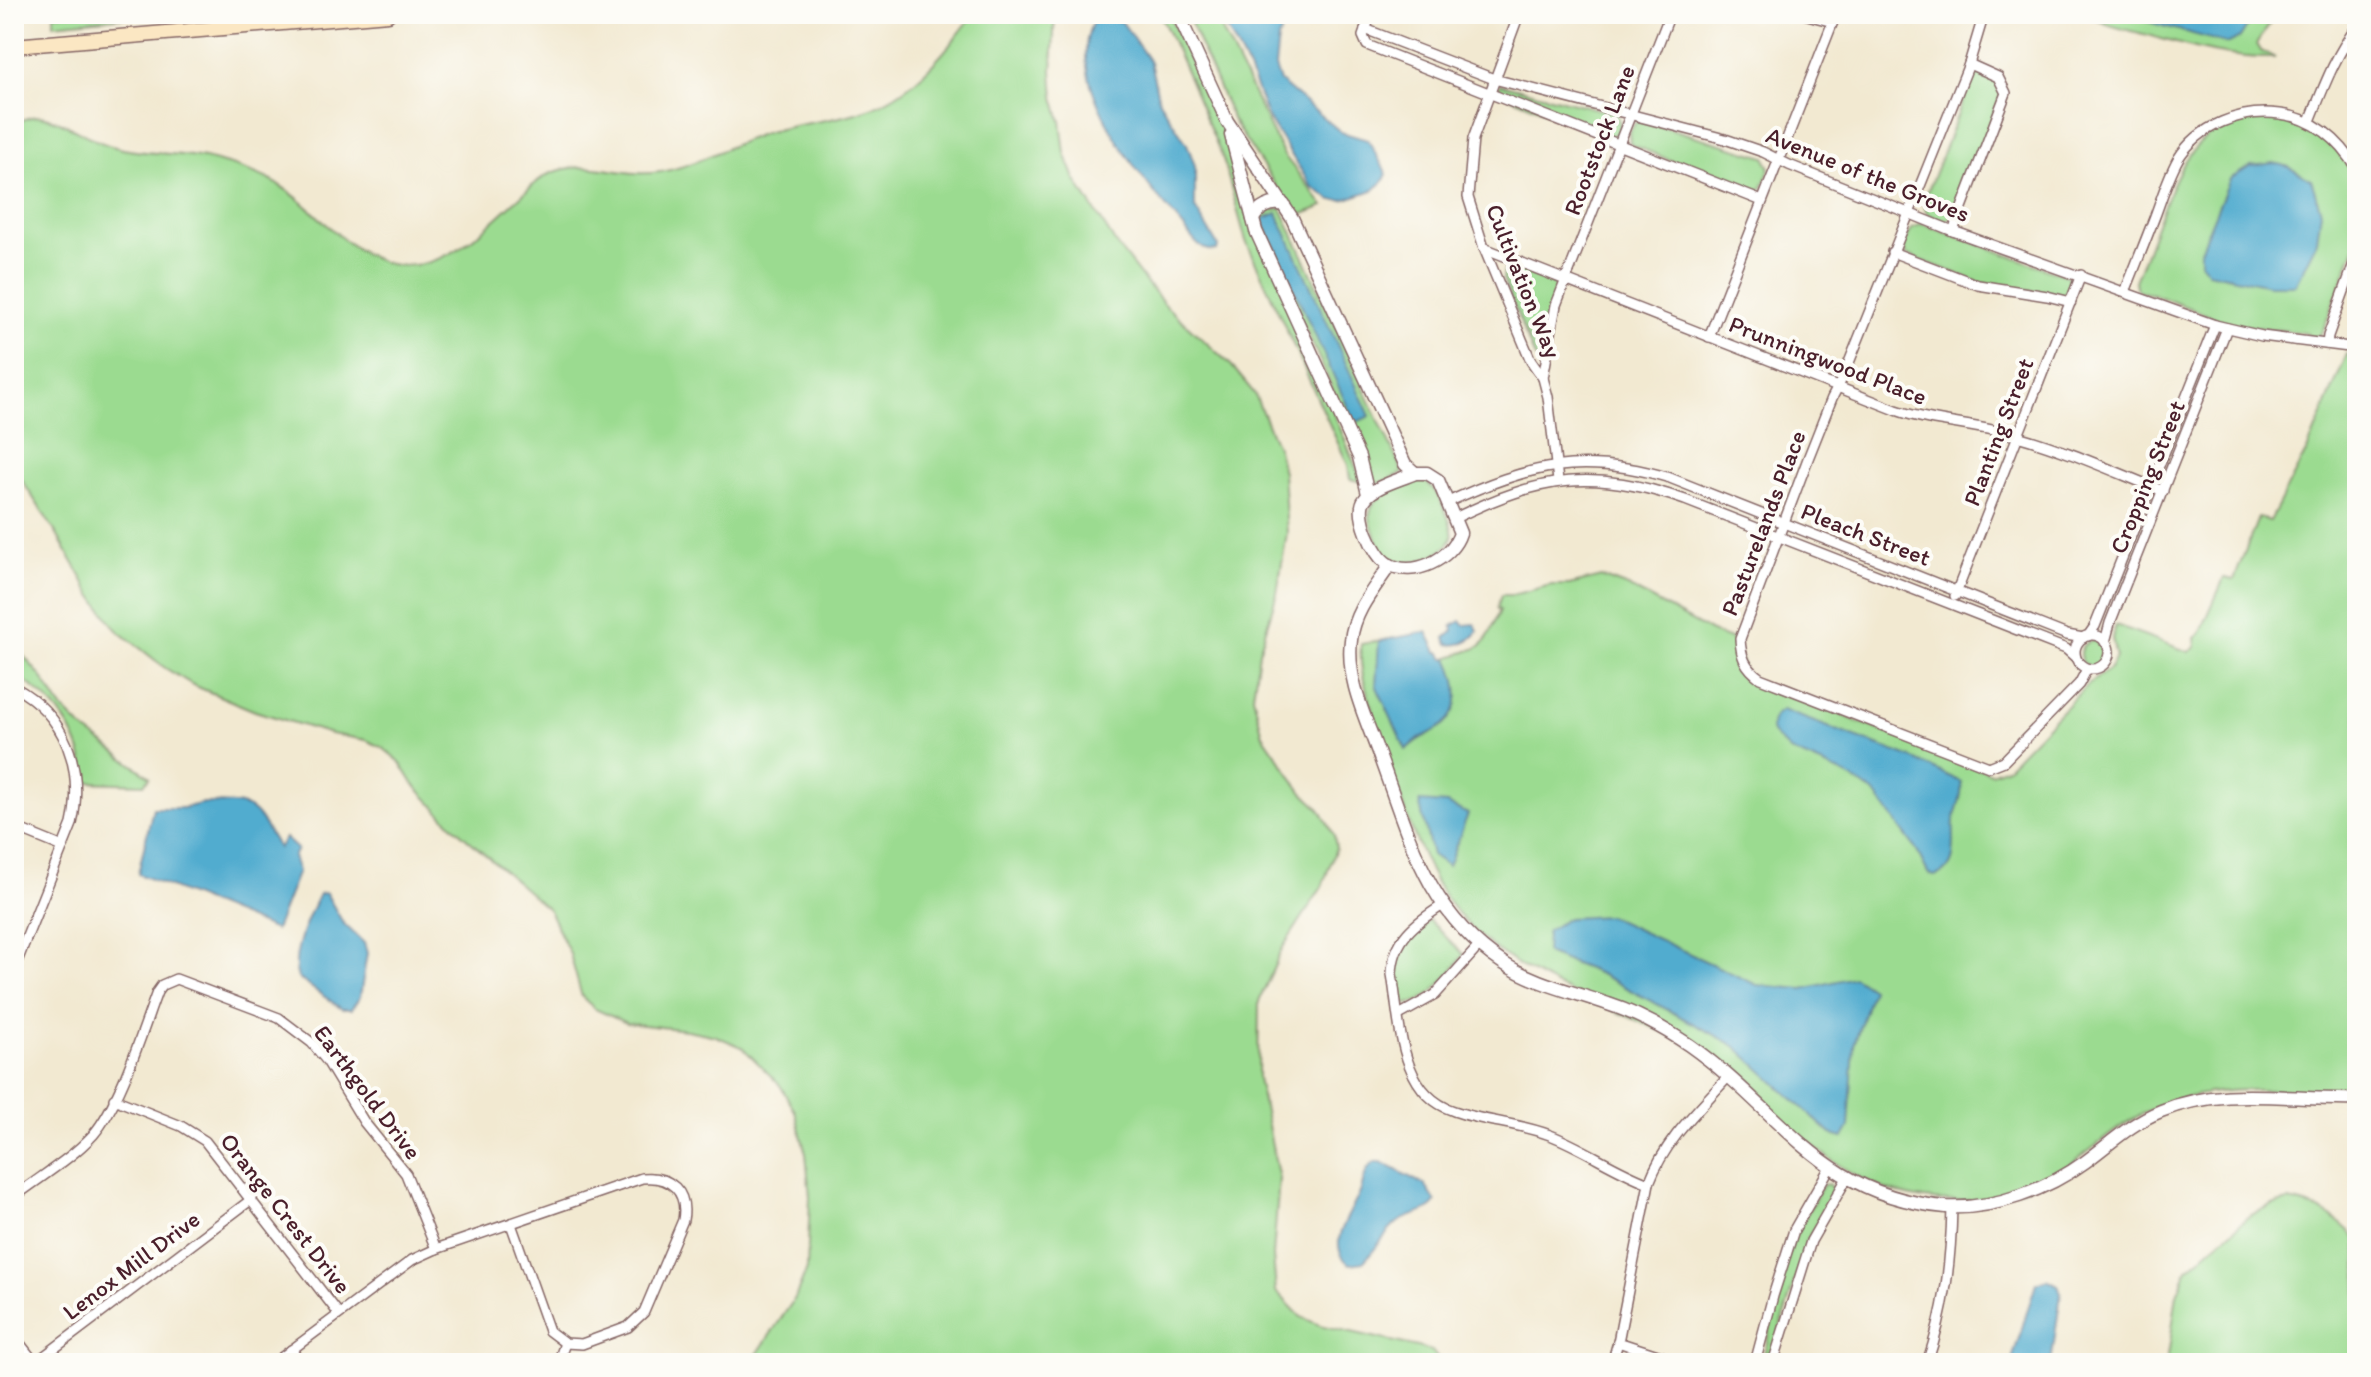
<svg xmlns="http://www.w3.org/2000/svg" width="2371" height="1377" viewBox="0 0 2371 1377" font-family="Itim,sans-serif">
  <style>
    .green { fill: #9bdb90; stroke: #727d5e; stroke-width: 2 }
    .water { fill: #51accf; stroke: #4e667d; stroke-width: 2 }
    .lines { fill: none; stroke-linecap: round; stroke-linejoin: round }
    .minor-casing { stroke: #856665; stroke-width: 12 }
    .tertiary-casing { stroke: #856665; stroke-width: 15 }
    .secondary-casing { stroke: #856665; stroke-width: 17 }
    .minor { stroke: #fff; stroke-width: 9 }
    .tertiary { stroke: #fff; stroke-width: 12 }
    .secondary { stroke: #fbe7c3; stroke-width: 14 }
    .labels { text-anchor: middle; dominant-baseline: central; stroke-width: 8; stroke-linejoin: round; paint-order: stroke }
    .street-label { font-size: 24px; fill: #4a1f2b; stroke: #fdfcf7 }
  </style>
  <rect width="100%" height="100%" fill="#fdfcf7"/>
  <filter id="ink" filterUnits="userSpaceOnUse"><feTurbulence type="fractalNoise" baseFrequency=".0125" numOctaves="2"/><feDisplacementMap in="SourceGraphic" scale="16" xChannelSelector="R" yChannelSelector="G"/><feConvolveMatrix kernelMatrix="1 2 1 2 8 2 1 2 1" color-interpolation-filters="sRGB"/></filter>
  <filter id="wash" filterUnits="userSpaceOnUse"><feTurbulence type="fractalNoise" baseFrequency=".006" numOctaves="4" result="noise"/><feDisplacementMap in="SourceGraphic" scale="32" xChannelSelector="R" yChannelSelector="G"/><feGaussianBlur stdDeviation="1.8" result="paint"/><feColorMatrix in="noise" values="0 0 0 0 0 0 0 0 0 0 0 0 0 0 0 0 0 1.4 0 .05"/><feComposite in="paint" operator="in"/></filter>
  <g filter="url(#wash)">
    <rect width="100%" height="100%" fill="#f2e9d1"/>
    <g class="green">
      <polygon points="54,14 157,14 54,24"/>
      <path d="M974,14h81l-3,57 2,26 7,24 4,32 10,26 41,65 28,36 24,28 63,57 23,28 24,56 5,24 4,60 -10,60 -18,59 -6,44 10,39 40,58 17,16 14,26 2,13 -14,39 -40,62 -23,52 -1,77 21,101 -6,77 3,35 25,26 19,8 98,22 14,4 9,12h-690l44,-65 12,-29 3,-72 -4,-43 -11,-43 -15,-26 -38,-38 -26,-11 -29,-6 -61,-7 -31,-14 -13,-12 -12,-43 -21,-44 -94,-82 -41,-43 -15,-24 -16,-13 -17,-8 -35,-6 -76,-23 -62,-26 -28,-17 -49,-39 -26,-37 -34,-59 -42,-65v-343c18,-13 31,-10 50,-1 19,9 35,20 55,24 28,7 57,4 85,10 21,5 49,13 68,23 42,22 71,72 118,83 54,11 93,-35 129,-66 9,-8 18,-18 28,-23 41,-19 73,4 113,-3 36,-6 68,-27 102,-38 30,-10 64,-12 94,-21 54,-15 86,-57 118,-99z"/>
      <polygon points="1158,14 1168,14 1220,123 1240,182 1362,482 1350,479 1348,465 1246,241 1223,159 1190,80 1165,25"/>
      <polygon points="1187,14 1214,14 1283,154 1324,206 1298,216 1290,207 1233,121"/>
      <path d="M2085,14h191l-19,30 4,7 14,7c-46,1 -81,-10 -124,-22 -23,-6 -46,-10 -66,-22z"/>
      <polygon points="1979,74 1993,78 2001,86 2001,96 1955,215 1945,221 1927,214 1923,203 1972,78"/>
      <polygon points="1500,84 1617,114 1621,127 1617,134 1608,137 1498,92"/>
      <path d="M2271,117l34,8 24,16 13,13 15,30v58l-34,88 -4,6 -7,1 -7,-4 -74,-9 -78,-30 -13,-2 -4,-5 -1,-6c10,-25 19,-50 29,-76 22,-55 43,-86 107,-88z"/>
      <polygon points="1641,120 1765,157 1770,168 1762,188 1751,193 1630,144 1629,132 1636,122"/>
      <polygon points="1281,208 1403,473 1376,485 1259,225 1258,220 1264,212"/>
      <polygon points="1922,224 2067,276 2072,284 2070,291 2062,296 1981,283 1905,254 1904,245 1912,228"/>
      <path d="M1509,267c15,1 39,9 47,21l-15,71 -6,-1 -32,-79 1,-8z"/>
      <path d="M2347,354l10,1v739c-69,-2 -142,-14 -207,16 -29,13 -50,34 -76,52 -33,23 -75,38 -116,39 -88,3 -142,-51 -203,-106 -13,-13 -28,-30 -44,-39 -92,-53 -209,-70 -270,-165 -19,-30 -36,-80 -48,-114 -8,-23 -14,-46 -21,-69 -7,-23 -13,-40 -11,-64l66,-12 10,20h3l4,7c42,-15 38,-5 56,-49l-3,-1 4,-14h11l39,-10h18l32,-8 32,12 78,43 25,9 8,31 9,9 238,92 16,-6 80,-82 23,-17 6,-11 -4,-19 4,-13 73,27 7,-5 -1,-9 5,-4 24,-56 10,2 24,-62 12,3c13,-23 23,-47 37,-70z"/>
      <path d="M1415,481c3,0 10,1 12,2 10,5 28,45 25,55 -7,18 -44,30 -60,21 -9,-4 -13,-16 -17,-25 -18,-36 14,-41 40,-53z"/>
      <circle cx="2093" cy="654" r="13"/>
      <path d="M14,645l27,31 20,31 21,21 68,49 -6,7 -57,-2c-7,-50 -30,-81 -73,-108z"/>
      <path d="M1429,920l35,35c-14,17 -34,49 -58,49l-8,-6c-3,-41 0,-52 31,-78z"/>
      <polygon points="1828,1184 1833,1189 1833,1193 1806,1243 1770,1363 1762,1363 1785,1263 1798,1229 1823,1185"/>
      <path d="M2289,1201c30,6 48,16 68,38v124h-190l10,-69 10,-25 64,-54 21,-10z"/>
    </g>
    <g class="water">
      <polygon points="1219,14 1310,14 1285,26 1278,38 1275,67 1280,82 1341,132 1368,140 1387,174 1383,182 1373,190 1343,200 1332,200 1311,186 1267,116 1249,70"/>
      <polygon points="2120,14 2255,14 2240,38 2229,44"/>
      <path d="M1101,17l21,5 28,40 9,39 28,43 8,22v42l23,38 -1,4c-19,3 -26,-15 -37,-27 -38,-43 -120,-143 -86,-203z"/>
      <polygon points="2274,163 2289,167 2311,180 2321,211 2317,241 2295,285 2269,285 2208,272 2200,262 2200,250 2230,179 2251,166"/>
      <polygon points="1277,213 1370,416 1355,423 1262,219"/>
      <path d="M1461,621l3,4 11,-1 3,7c-4,8 -20,16 -30,13l-3,-6 8,-7 -1,-5z"/>
      <path d="M1427,632l10,20h3l4,7 4,-1c10,21 17,48 -4,66 -12,11 -28,13 -38,26l-30,-65 3,-44z"/>
      <path d="M1782,710l130,48 49,24c2,14 -4,24 -7,38 -2,20 7,51 -20,56l-6,-3 -12,-24 -42,-57 -34,-20 -50,-21 -18,-18c-3,-10 1,-18 10,-23z"/>
      <polygon points="1419,802 1447,804 1468,814 1448,866 1432,855"/>
      <path d="M204,803c53,1 47,0 74,45l7,-10 12,11 -4,8 5,14 -23,59 -137,-56 15,-66h30z"/>
      <path d="M326,893l17,30 21,20 3,10 -7,44 -9,12h-9l-44,-31c-9,-22 11,-64 21,-84z"/>
      <polygon points="1608,916 1757,985 1803,989 1854,977 1872,989 1854,1045 1849,1127 1843,1137 1831,1134 1734,1045 1600,974 1546,953 1547,931 1568,918"/>
      <path d="M1375,1162h6l44,23 11,17c-7,12 -27,12 -39,21 -13,11 -22,28 -34,39l-14,2c-24,-20 1,-49 10,-69 6,-13 4,-26 16,-33z"/>
      <polygon points="2047,1279 2058,1285 2061,1294 2051,1363 2011,1363 2033,1293 2037,1283"/>
    </g>
  </g>
  <g filter="url(#ink)">
    <g class="lines">
      <g class="minor-casing">
        <g id="minor">
          <polyline points="1371,14 1363,36 1367,45 1762,201"/>
          <polyline points="1519,14 1473,139 1468,197 1484,248 1531,361 1543,378 1548,397 1558,481"/>
          <polyline points="1804,14 1833,22"/>
          <path d="M1984,14l-15,50 -125,311 -12,23 -23,58 -69,183c1,18 5,28 20,39l229,89 15,-6 75,-77 8,-15"/>
          <polyline points="1365,29 1494,79 1725,139 1763,152 1789,165 1953,231 2215,325 2262,336 2357,348"/>
          <path d="M2310,121c13,-32 25,-66 47,-94"/>
          <polyline points="1953,231 2006,93 1998,77 1969,64"/>
          <path d="M1484,248l412,162c39,14 81,14 121,26 50,14 98,36 146,55"/>
          <polyline points="1892,252 1978,285 2047,296 2071,302"/>
          <path d="M2125,292c10,-25 20,-50 30,-76 7,-19 13,-39 23,-57 21,-34 63,-50 102,-45 34,4 60,26 77,55"/>
          <polyline points="1709,337 1836,14"/>
          <polyline points="2327,344 2328,336 2357,255"/>
          <polyline points="1543,378 1556,305 1670,14"/>
          <path d="M1448,502c80,-37 135,-50 222,-24l397,157 16,3"/>
          <path d="M1455,518c86,-42 139,-50 230,-18l381,149 9,8"/>
          <polyline points="1955,596 2081,275"/>
          <circle cx="2092" cy="652" r="17"/>
          <polyline points="2088,636 2095,626 2215,325"/>
          <polyline points="2105,642 2110,623 2227,328"/>
          <path d="M14,687c52,28 70,81 58,137l-58,145"/>
          <polyline points="14,827 63,847"/>
          <path d="M1443,905c-28,18 -50,34 -51,69 8,48 7,119 62,137 31,11 65,12 96,24 34,13 64,35 99,48"/>
          <polyline points="1399,1015 1435,995 1479,946"/>
          <polyline points="114,1099 181,1126 205,1141 339,1314"/>
          <path d="M14,1197c26,-20 57,-38 79,-62 27,-31 49,-103 64,-143l5,-7 14,-6 103,39 33,25 15,18 37,61 42,52 30,75"/>
          <polyline points="14,1336 35,1363"/>
          <polyline points="1618,1342 1682,1363"/>
          <polyline points="291,1350 301,1363"/>
          <polyline points="35,1363 252,1199"/>
          <path d="M274,1363l138,-103 24,-11 206,-71c29,-3 46,14 41,42l-39,92 -16,15 -46,17 -17,-1 -16,-12 -38,-107"/>
          <polyline points="558,1363 565,1343"/>
          <path d="M1612,1363l6,-21 31,-159c16,-43 49,-73 80,-107"/>
          <polyline points="1755,1363 1773,1296 1794,1230 1830,1167"/>
          <polyline points="1773,1363 1811,1241 1847,1178"/>
          <path d="M1927,1363c18,-52 24,-101 25,-156"/>
        </g>
      </g>
      <g class="tertiary-casing">
        <g id="tertiary">
          <polyline points="1178,14 1227,121 1292,218 1405,464 1415,473"/>
          <polyline points="1231,135 1256,231 1359,457 1368,494"/>
          <path d="M1253,219c6,-11 18,-18 31,-14"/>
          <path d="M1415,473h12l11,7 22,53c-8,26 -46,45 -72,31 -14,-7 -34,-52 -23,-65 9,-13 35,-19 50,-26z"/>
          <path d="M1390,565c-16,24 -36,46 -39,75 -5,40 15,78 28,115 30,81 47,157 124,208 32,21 68,28 105,41 28,9 56,24 81,41 94,66 129,151 257,162 48,3 102,-18 139,-45 26,-19 46,-39 76,-51 63,-26 130,-10 196,-12"/>
        </g>
      </g>
      <g class="secondary-casing">
        <polyline id="secondary" points="14,46 388,14"/>
      </g>
      <use href="#minor" class="minor"/>
      <use href="#tertiary" class="tertiary"/>
      <use href="#secondary" class="secondary"/>
    </g>
  </g>
  <g class="labels">
    <g class="street-label">
      <text transform="translate(1599 140) rotate(-69)">Rootstock Lane</text>
      <text transform="translate(1868 174) rotate(22)">Avenue of the Groves</text>
      <text transform="translate(1524 281) rotate(68)">Cultivation Way</text>
      <text transform="translate(1828 360) rotate(21)">Prunningwood Place</text>
      <text transform="translate(1998 432) rotate(-69)">Planting Street</text>
      <text transform="translate(2147 477) rotate(-68)">Cropping Street</text>
      <text transform="translate(1763 523) rotate(-69)">Pasturelands Place</text>
      <text transform="translate(1866 534) rotate(21)">Pleach Street</text>
      <text transform="translate(368 1092) rotate(53)">Earthgold Drive</text>
      <text transform="translate(286 1213) rotate(52)">Orange Crest Drive</text>
      <text transform="translate(131 1265) rotate(-37)">Lenox Mill Drive</text>
    </g>
  </g>
  <rect width="2371" height="1377" fill="none" stroke="#fdfcf7" stroke-width="48"/>
</svg>
